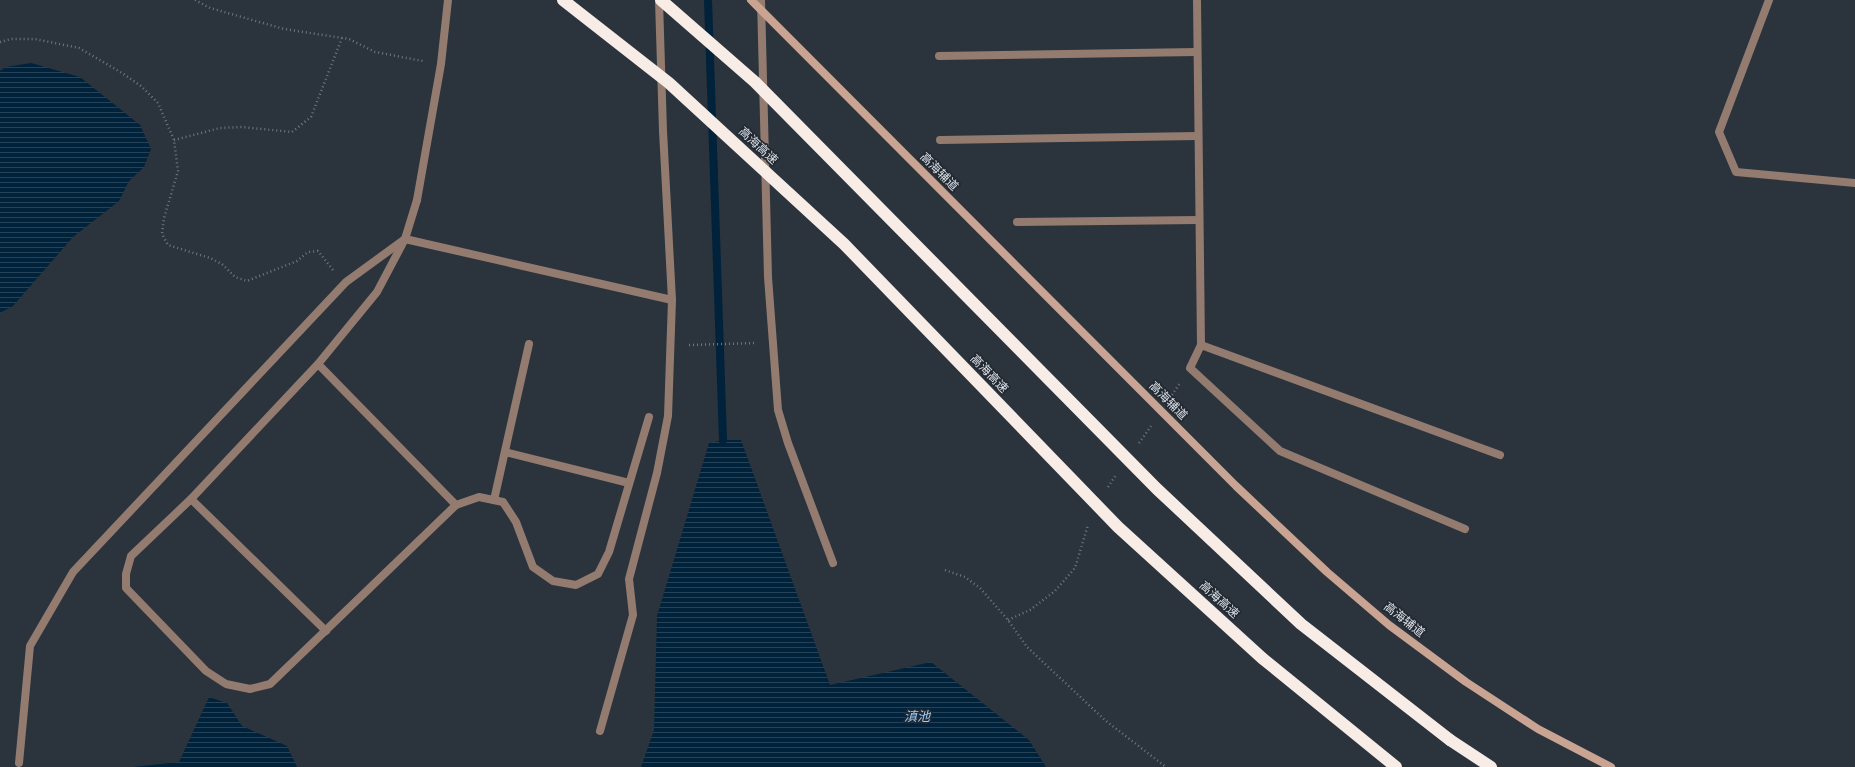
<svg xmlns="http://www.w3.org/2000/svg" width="1855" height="767" viewBox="0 0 1855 767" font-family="'Source Sans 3','Noto Sans SC',sans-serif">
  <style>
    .water { fill: url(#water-rules) }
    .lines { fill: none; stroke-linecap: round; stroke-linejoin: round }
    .stream { stroke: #00223b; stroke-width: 8 }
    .path { stroke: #70777f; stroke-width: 2.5; stroke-dasharray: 1 3; stroke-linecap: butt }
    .lane { stroke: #937b70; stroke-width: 8 }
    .street { stroke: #937b70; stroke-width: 8 }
    .highway { stroke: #f8ece6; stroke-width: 12 }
    .secondary-bridge { stroke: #caa492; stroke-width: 8 }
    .highway-bridge { stroke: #f8ece6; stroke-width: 12 }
    .labels { text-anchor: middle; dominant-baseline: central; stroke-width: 3.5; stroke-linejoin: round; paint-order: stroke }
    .street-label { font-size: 12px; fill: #dce1e7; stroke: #222932 }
    .water-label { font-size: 13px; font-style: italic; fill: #99cffc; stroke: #222932 }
  </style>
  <defs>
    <pattern id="water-rules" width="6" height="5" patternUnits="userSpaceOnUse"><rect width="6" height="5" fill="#00223b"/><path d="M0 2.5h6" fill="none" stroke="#254257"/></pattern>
  </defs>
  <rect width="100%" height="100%" fill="#2b333c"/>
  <g class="water">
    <polygon points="31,63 80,77 140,125 151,149 144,167 129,181 119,201 73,237 13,306 0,313 0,71 6,67"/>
    <polygon points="723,440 741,440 830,685 931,662 1029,740 1046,767 641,767 654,730 657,616 709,443"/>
    <polygon points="209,697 227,703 242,726 287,746 297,767 133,767 179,762"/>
  </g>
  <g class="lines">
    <polyline class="stream" points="708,0 723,440"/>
    <g class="path">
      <polyline points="195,0 210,8 284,29 349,39 375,52 423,61"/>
      <polyline points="0,42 11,39 35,39 79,48 122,73 141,86 158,103 174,140 178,171 164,218 162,234 168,245 210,258 222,264 235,277 247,281 297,261 308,252 318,251 333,270"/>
      <polyline points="174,140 220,128 242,127 292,132 311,117 342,38"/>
      <polyline points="689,345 756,343"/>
      <polyline points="1172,395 1180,383"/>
      <polyline points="1139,443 1151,426"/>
      <polyline points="1108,487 1116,475"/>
      <polyline points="945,570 965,577 980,588 1008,620 1027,647 1106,721 1166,767"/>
      <polyline points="1008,620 1030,610 1055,591 1075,568 1088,525"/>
    </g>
    <g class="lane">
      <polyline points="761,0 768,277 778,410 788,443 833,563"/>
      <polyline points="1769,0 1719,132 1736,172 1855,183"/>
      <polyline points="318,364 456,505 270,684 250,689 226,684 206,671 126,588 126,574 131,556 191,499 318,364 377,292 405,239 417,200"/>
      <polyline points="505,452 629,483"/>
      <polyline points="191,499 326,631"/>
      <polyline points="494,500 529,344"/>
      <polyline points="456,505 479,497 503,502 516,522 533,567 553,581 576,585 598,574 609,552 649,417"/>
      <polyline points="600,731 633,615 629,579 657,473 668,416 672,300 663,131 659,0"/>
      <polyline points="19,763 30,646 73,572 346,282 405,239 672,300"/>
    </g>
    <g class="street">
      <polyline points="1197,0 1201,345 1190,368 1280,451 1465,529"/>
      <polyline points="939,56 1197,52"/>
      <polyline points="940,140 1198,136"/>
      <polyline points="417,200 441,64 448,0"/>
      <polyline points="1017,222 1199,220"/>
      <polyline points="1201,345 1500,455"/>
    </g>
    <polyline class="highway" points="1450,740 1491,767"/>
    <polyline class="secondary-bridge" points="751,0 1236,486 1327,572 1389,625 1466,682 1538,729 1611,767"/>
    <g class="highway-bridge">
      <polyline points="563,0 669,83 844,244 1118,527 1262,658 1396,767"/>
      <polyline points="661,0 755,82 1157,489 1301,624 1450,740"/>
    </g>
  </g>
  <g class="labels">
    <g class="street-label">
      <text transform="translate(758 146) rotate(43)">高海高速</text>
      <text transform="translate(939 172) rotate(45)">高海辅道</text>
      <text transform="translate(989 374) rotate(46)">高海高速</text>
      <text transform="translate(1168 401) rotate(45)">高海辅道</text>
      <text transform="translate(1219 600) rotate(42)">高海高速</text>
      <text transform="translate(1404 620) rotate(38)">高海辅道</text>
    </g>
    <g class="water-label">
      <text x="917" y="717">滇池</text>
    </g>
  </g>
</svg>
